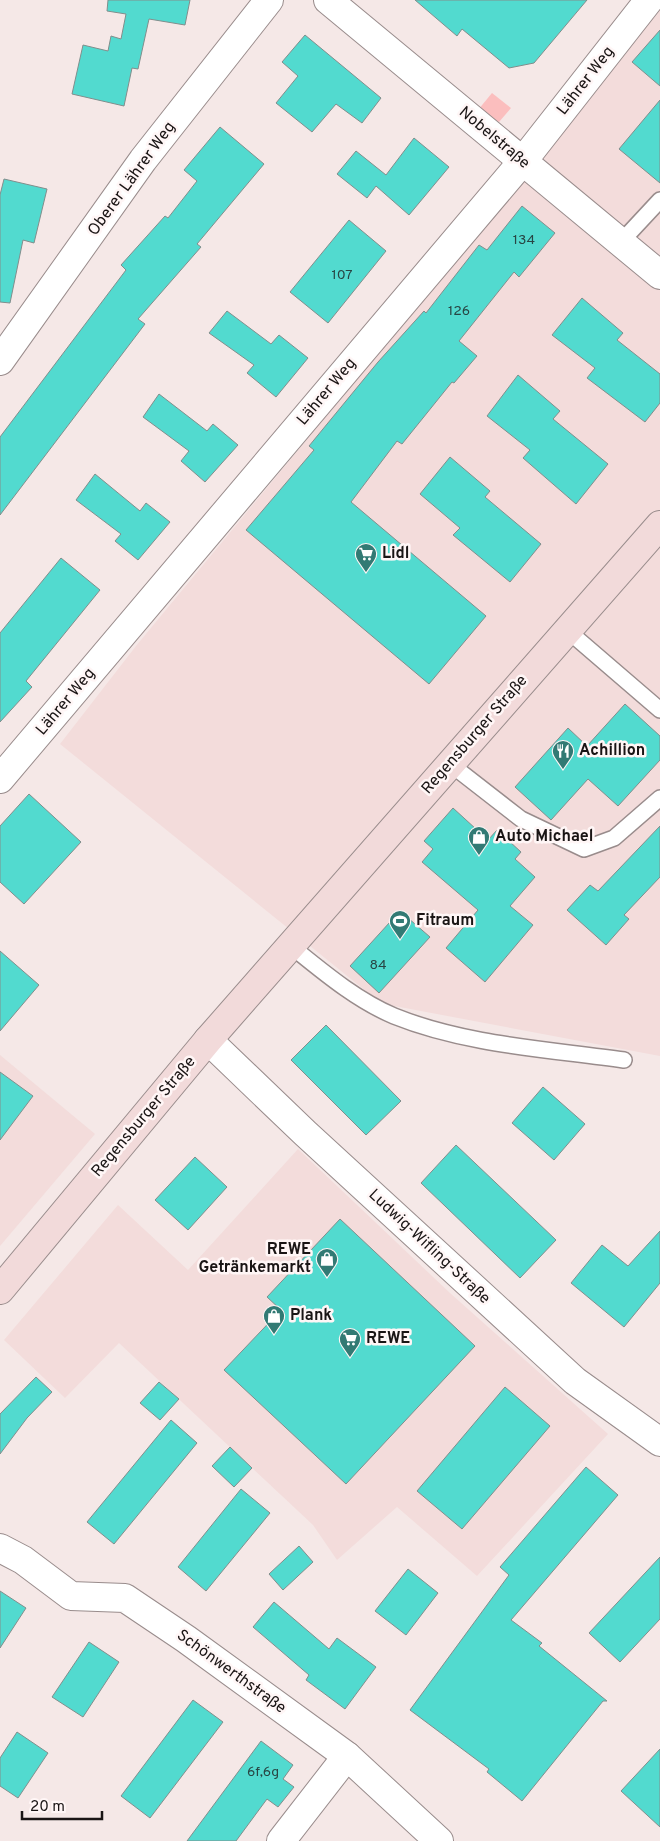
<svg xmlns="http://www.w3.org/2000/svg" width="660" height="1841" viewBox="0 0 660 1841" font-family="Overpass,sans-serif">
  <style>
    .built { fill: #f3dcdb }
    .green { fill: #fbbebe }
    .building { fill: #52dacf; stroke: #818e8c }
    .lines { fill: none; stroke-linecap: round; stroke-linejoin: round }
    .lane-casing { stroke: #998c8c; stroke-width: 18 }
    .street-casing { stroke: #998c8c; stroke-width: 30 }
    .secondary-casing { stroke: #998c8c; stroke-width: 30 }
    .lane { stroke: #fff; stroke-width: 15 }
    .street { stroke: #fff; stroke-width: 28 }
    .secondary { stroke: #f2dada; stroke-width: 28 }
    .labels { text-anchor: middle; dominant-baseline: central; stroke-width: 5; stroke-linejoin: round; paint-order: stroke }
    .number-label { font-size: 14px; fill: #284644 }
    .street-label { font-size: 16px; fill: #1a1515; stroke: #fff6f6 }
    .poi-label { font-size: 16px; font-weight: bold; fill: #1a1515; stroke: #fff6f6; text-anchor: start }
  </style>
  <rect width="100%" height="100%" fill="#f5e8e7"/>
  <g class="built">
    <polygon points="660,5 660,1056 389,1005 377,1000 60,744 136,646 497,210"/>
    <polygon points="0,1055 95,1134 0,1246"/>
    <polygon points="298,1149 450,1293 608,1434 477,1576 397,1507 337,1560 313,1525 119,1343 65,1398 4,1340 118,1205 188,1270"/>
  </g>
  <polygon class="green" points="492,93 511,108 499,122 478,110"/>
  <g class="building">
    <polygon points="108,0 190,0 185,25 149,19 138,69 132,68 124,106 72,94 83,45 108,51 111,36 121,39 126,14 107,11"/>
    <polygon points="415,0 587,0 534,63 509,68 462,29 457,36"/>
    <polygon points="660,30 660,86 632,62"/>
    <polygon points="305,35 381,98 362,123 336,104 312,132 276,103 298,76 282,62"/>
    <polygon points="660,100 660,183 619,149"/>
    <polygon points="220,127 264,164 197,244 201,247 138,319 145,324 0,515 0,437 126,270 121,265 165,216 168,218 197,181 184,170"/>
    <polygon points="414,138 449,167 409,215 376,186 367,198 337,174 356,151 386,175"/>
    <polygon points="4,179 47,189 34,243 23,240 10,303 0,302 0,195"/>
    <polygon points="522,206 555,233 519,277 514,272 459,341 477,356 454,383 452,382 402,444 397,441 351,502 486,616 429,684 246,530 314,450 309,446 378,362 424,311 426,313 479,245 487,250"/>
    <polygon points="349,220 386,251 328,323 290,292"/>
    <polygon points="582,298 623,333 617,340 660,374 660,403 645,422 587,378 595,368 552,335"/>
    <polygon points="227,311 271,344 279,335 308,358 276,397 247,373 254,365 209,333"/>
    <polygon points="518,375 560,411 553,419 608,464 576,504 523,458 530,450 487,416"/>
    <polygon points="159,394 207,431 213,424 238,445 205,482 181,461 189,451 143,417"/>
    <polygon points="450,457 490,491 485,497 541,544 510,582 453,535 460,528 420,494"/>
    <polygon points="95,474 140,511 146,503 170,522 138,560 115,541 121,534 76,500"/>
    <polygon points="61,558 100,590 26,681 32,687 0,722 0,633"/>
    <polygon points="625,704 660,736 660,760 618,806 588,779 551,820 515,787 568,728 587,746"/>
    <polygon points="29,794 81,842 24,904 0,882 0,826"/>
    <polygon points="453,808 488,840 497,830 521,852 515,859 535,877 510,906 533,925 485,982 446,948 478,910 422,862 433,849 424,841"/>
    <polygon points="660,826 660,877 624,915 629,919 606,945 567,910 590,885 598,891"/>
    <polygon points="400,911 430,937 379,993 350,966"/>
    <polygon points="0,951 39,985 0,1031"/>
    <polygon points="326,1025 401,1101 366,1135 291,1060"/>
    <polygon points="0,1072 33,1096 0,1140"/>
    <polygon points="543,1087 585,1124 554,1160 512,1123"/>
    <polygon points="456,1145 556,1240 520,1278 421,1183"/>
    <polygon points="195,1157 227,1187 188,1230 155,1200"/>
    <polygon points="340,1219 475,1346 346,1484 224,1370 281,1310 267,1297"/>
    <polygon points="660,1231 660,1283 624,1327 571,1283 602,1245 628,1266"/>
    <polygon points="36,1377 52,1392 27,1418 0,1454 0,1414"/>
    <polygon points="159,1382 179,1399 160,1420 140,1403"/>
    <polygon points="505,1387 550,1426 462,1529 417,1491"/>
    <polygon points="171,1420 197,1443 114,1544 87,1522"/>
    <polygon points="230,1447 252,1468 234,1487 212,1466"/>
    <polygon points="586,1467 618,1495 511,1620 542,1643 539,1646 607,1701 603,1701 522,1801 487,1772 489,1769 410,1710 509,1575 500,1567"/>
    <polygon points="241,1489 270,1513 206,1591 178,1567"/>
    <polygon points="299,1546 313,1562 283,1590 269,1574"/>
    <polygon points="660,1557 660,1619 620,1662 589,1633"/>
    <polygon points="408,1569 438,1593 406,1635 375,1611"/>
    <polygon points="0,1591 26,1608 0,1648"/>
    <polygon points="274,1602 329,1649 337,1638 376,1667 345,1709 306,1680 309,1675 253,1627"/>
    <polygon points="89,1642 119,1662 83,1717 52,1697"/>
    <polygon points="193,1700 223,1722 150,1818 121,1796"/>
    <polygon points="17,1732 48,1753 18,1798 0,1786 0,1758"/>
    <polygon points="261,1741 293,1765 283,1779 294,1787 278,1807 267,1799 236,1841 187,1841"/>
    <polygon points="660,1749 660,1827 621,1791"/>
  </g>
  <g class="lines">
    <g class="lane-casing">
      <g id="lane">
        <polyline points="620,243 660,200"/>
        <polyline points="567,630 660,710"/>
        <polyline points="449,763 521,819 584,849 614,838 660,798"/>
        <path d="M291,946c31,25 65,54 103,70 72,29 153,33 230,44"/>
      </g>
    </g>
    <g class="street-casing">
      <g id="street">
        <polyline points="328,0 660,275"/>
        <polyline points="0,361 143,160 269,0"/>
        <polyline points="0,779 522,162 649,0"/>
        <polyline points="208,1040 305,1133 575,1381 660,1442"/>
        <polyline points="0,1548 23,1560 71,1596 125,1598 186,1639 347,1756 439,1841"/>
        <polyline points="281,1841 347,1756"/>
      </g>
    </g>
    <g class="secondary-casing">
      <polyline id="secondary" points="0,1290 208,1040 660,525"/>
    </g>
    <use href="#lane" class="lane"/>
    <use href="#street" class="street"/>
    <use href="#secondary" class="secondary"/>
  </g>
  <defs>
    <g id="supermarket-pin" transform="scale(1.125)"><path d="M0 17L-7.5 6A9.5 9.5 0 1 1 7.5 6Z" fill="#327a74" stroke="#fff6f6"/><path d="M-6-5.5h2.5l.6 2H6L4.5 2H-2.5L-4.4-4H-6ZM-1.5 3.2a1.3 1.3 0 1 0 .1 0ZM3 3.2a1.3 1.3 0 1 0 .1 0Z" fill="#fff"/></g>
    <g id="restaurant-pin" transform="scale(1.125)"><path d="M0 17L-7.5 6A9.5 9.5 0 1 1 7.5 6Z" fill="#327a74" stroke="#fff6f6"/><path d="M-5-6h1v4h1v-4h1v4h1v-4h1v5L-1.5 .5V6h-2V.5L-5-1ZM5-6V6H3V1.5H1.5Q1.5-4 5-6Z" fill="#fff"/></g>
    <g id="shop-pin" transform="scale(1.125)"><path d="M0 17L-7.5 6A9.5 9.5 0 1 1 7.5 6Z" fill="#327a74" stroke="#fff6f6"/><path d="M-5-2.5h2.3a2.7 3.5 0 0 1 5.4 0H5L5.5 6h-11ZM-1.5-2.5h3a1.5 2.3 0 0 0-3 0Z" fill="#fff"/></g>
    <g id="stadium-pin" transform="scale(1.125)"><path d="M0 17L-7.5 6A9.5 9.5 0 1 1 7.5 6Z" fill="#327a74" stroke="#fff6f6"/><path d="M0-5a6.5 5 0 1 0 0 10a6.5 5 0 1 0 0-10ZM-3.5-1.8h7v3.6h-7Z" fill="#fff"/></g>
  </defs>
  <g fill-rule="evenodd">
    <use href="#supermarket-pin" x="366" y="554"/>
    <use href="#restaurant-pin" x="563" y="751"/>
    <use href="#shop-pin" x="479" y="837"/>
    <use href="#stadium-pin" x="400" y="921"/>
    <use href="#shop-pin" x="327" y="1259"/>
    <use href="#shop-pin" x="274" y="1316"/>
    <use href="#supermarket-pin" x="350" y="1339"/>
  </g>
  <g class="labels">
    <g class="number-label">
      <text x="524" y="240">134</text>
      <text x="342" y="275">107</text>
      <text x="459" y="311">126</text>
      <text x="378" y="965">84</text>
      <text x="263" y="1772">6f,6g</text>
    </g>
    <g class="street-label">
      <text transform="translate(586 81) rotate(-52)">Lährer Weg</text>
      <text transform="translate(494 138) rotate(40)">Nobelstraße</text>
      <text transform="translate(132 179) rotate(-54)">Oberer Lährer Weg</text>
      <text transform="translate(327 392) rotate(-50)">Lährer Weg</text>
      <text transform="translate(66 702) rotate(-50)">Lährer Weg</text>
      <text transform="translate(475 735) rotate(-49)">Regensburger Straße</text>
      <text transform="translate(144 1117) rotate(-50)">Regensburger Straße</text>
      <text transform="translate(429 1247) rotate(43)">Ludwig-Wifling-Straße</text>
      <text transform="translate(231 1672) rotate(36)">Schönwerthstraße</text>
    </g>
    <g class="poi-label">
      <text x="382" y="554">Lidl</text>
      <text x="579" y="751">Achillion</text>
      <text x="495" y="837">Auto Michael</text>
      <text x="416" y="921">Fitraum</text>
      <text x="311" y="1250" text-anchor="end">REWE<tspan x="311" dy="18">Getränkemarkt</tspan></text>
      <text x="290" y="1316">Plank</text>
      <text x="366" y="1339">REWE</text>
    </g>
  </g>
  <path d="M22 1811v8h80v-8" fill="none" stroke="#1a1515" stroke-width="2.5"/>
  <text x="30" y="1811" font-size="15" fill="#1a1515" stroke="#fff6f6" stroke-width="4" paint-order="stroke">20 m</text>
</svg>
